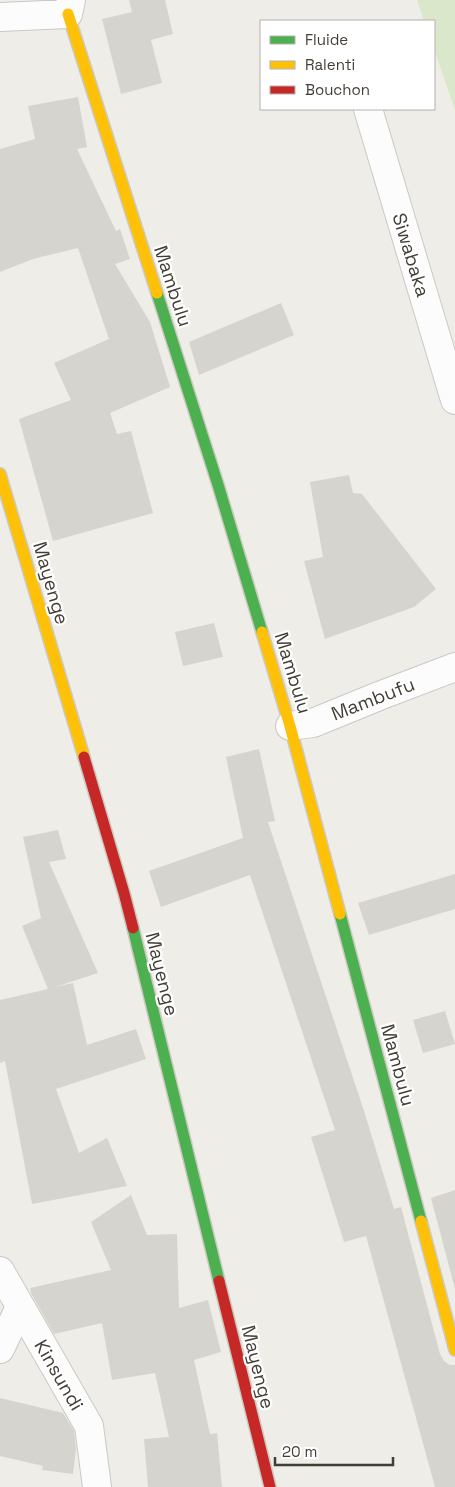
<svg xmlns="http://www.w3.org/2000/svg" width="455" height="1487" viewBox="0 0 455 1487" font-family="'Space Grotesk',sans-serif">
  <style>
    .green { fill: #dbe7ca }
    .building { fill: #d6d4cf }
    .lines { fill: none; stroke-linecap: round; stroke-linejoin: round }
    .street-casing { stroke: #cac9c4; stroke-width: 30 }
    .fast-casing { stroke: #cccabf; stroke-width: 14 }
    .slow-casing { stroke: #cccabf; stroke-width: 14 }
    .jam-casing { stroke: #cccabf; stroke-width: 14 }
    .street { stroke: #fcfcfc; stroke-width: 28 }
    .fast { stroke: #4caf50; stroke-width: 11 }
    .slow { stroke: #ffc107; stroke-width: 11 }
    .jam { stroke: #c62828; stroke-width: 11 }
    .labels { text-anchor: middle; dominant-baseline: central; stroke-width: 4.5; stroke-linejoin: round; paint-order: stroke }
    .street-label { font-size: 19px; fill: #433e35; stroke: #fff }
  </style>
  <rect width="100%" height="100%" fill="#eeede8"/>
  <polygon class="green" points="417,0 455,0 455,110 434,49 434,21 424,21"/>
  <g class="building">
    <polygon points="129,0 165,0 173,34 151,40 162,83 121,94 102,19 132,12"/>
    <polygon points="78,97 87,147 77,149 116,231 120,229 130,259 115,264 150,322 170,387 110,413 117,434 131,431 153,513 53,541 19,419 71,400 54,363 109,339 78,248 33,259 0,272 0,149 35,139 28,106"/>
    <polygon points="281,303 294,335 199,375 189,342"/>
    <polygon points="349,475 353,493 362,494 436,589 414,607 325,639 304,561 323,557 310,482"/>
    <polygon points="214,623 223,657 183,666 175,632"/>
    <polygon points="259,749 275,821 268,822 365,1114 394,1209 401,1207 440,1354 444,1361 450,1365 455,1365 455,1487 435,1487 366,1236 344,1242 311,1137 335,1130 250,875 161,907 149,871 243,838 226,757"/>
    <polygon points="58,830 66,859 49,862 98,973 55,987 73,983 87,1045 136,1029 146,1059 56,1089 79,1153 107,1138 127,1186 32,1204 5,1061 0,1063 0,1000 48,989 22,926 41,918 23,837"/>
    <polygon points="455,874 455,909 369,935 358,903"/>
    <polygon points="445,1011 455,1044 423,1053 413,1020"/>
    <polygon points="455,1190 455,1289 431,1198"/>
    <polygon points="131,1195 147,1235 177,1234 179,1308 208,1300 221,1352 194,1360 210,1434 217,1433 222,1487 148,1487 144,1439 169,1437 155,1373 112,1380 102,1323 54,1334 31,1293 30,1288 111,1270 91,1222"/>
    <polygon points="0,1398 63,1413 74,1431 76,1449 73,1474 42,1470 43,1466 0,1456"/>
  </g>
  <g class="lines">
    <g class="street-casing">
      <g id="street">
        <polyline points="0,17 68,14 71,0"/>
        <polyline points="368,109 455,400"/>
        <polyline points="290,726 313,723 379,696 455,667"/>
        <polyline points="0,1271 89,1426 97,1487"/>
        <polyline points="0,1349 20,1307"/>
      </g>
    </g>
    <g class="fast-casing">
      <g id="fast">
        <polyline points="157,293 219,488 262,632"/>
        <polyline points="340,914 421,1221"/>
        <polyline points="133,928 219,1281"/>
      </g>
    </g>
    <g class="slow-casing">
      <g id="slow">
        <polyline points="68,14 157,293"/>
        <polyline points="0,474 84,757"/>
        <polyline points="262,632 290,726 340,914"/>
        <polyline points="421,1221 455,1350"/>
      </g>
    </g>
    <g class="jam-casing">
      <g id="jam">
        <polyline points="84,757 124,893 133,928"/>
        <polyline points="219,1281 270,1487"/>
      </g>
    </g>
    <use href="#street" class="street"/>
    <use href="#fast" class="fast"/>
    <use href="#slow" class="slow"/>
    <use href="#jam" class="jam"/>
  </g>
  <g class="labels">
    <g class="street-label">
      <text transform="translate(411 255) rotate(73)">Siwabaka</text>
      <text transform="translate(173 286) rotate(72)">Mambulu</text>
      <text transform="translate(51 583) rotate(74)">Mayenge</text>
      <text transform="translate(293 673) rotate(73)">Mambulu</text>
      <text transform="translate(373 699) rotate(-21)">Mambufu</text>
      <text transform="translate(162 974) rotate(76)">Mayenge</text>
      <text transform="translate(398 1065) rotate(75)">Mambulu</text>
      <text transform="translate(258 1367) rotate(76)">Mayenge</text>
      <text transform="translate(59 1375) rotate(60)">Kinsundi</text>
    </g>
  </g>
  <rect x="260" y="20" width="175" height="90" fill="#ffffff" stroke="#b4b2ae"/>
  <rect x="270" y="36" width="25" height="8" fill="#4caf50" stroke="#b4b2ae"/>
  <text x="305" y="45" font-size="15" fill="#433e35">Fluide</text>
  <rect x="270" y="61" width="25" height="8" fill="#ffc107" stroke="#b4b2ae"/>
  <text x="305" y="70" font-size="15" fill="#433e35">Ralenti</text>
  <rect x="270" y="86" width="25" height="8" fill="#c62828" stroke="#b4b2ae"/>
  <text x="305" y="95" font-size="15" fill="#433e35">Bouchon</text>
  <path d="M275 1457v8h118v-8" fill="none" stroke="#433e35" stroke-width="2.5"/>
  <text x="282" y="1457" font-size="15" fill="#433e35" stroke="#ffffff" stroke-width="4" paint-order="stroke">20 m</text>
</svg>
